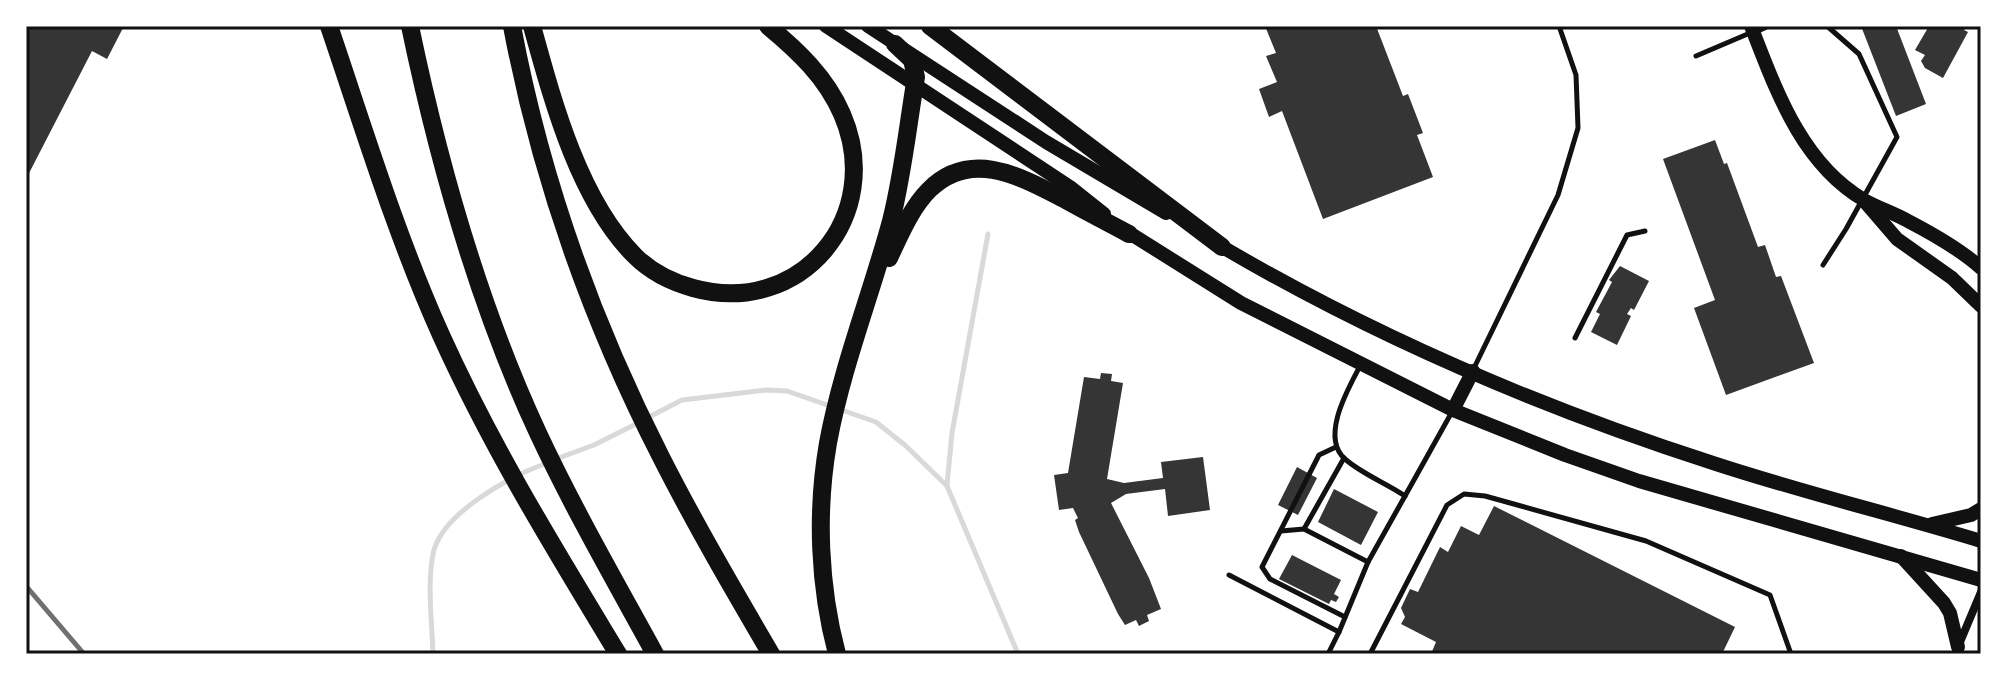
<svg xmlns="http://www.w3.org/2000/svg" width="2007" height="680" viewBox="0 0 2007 680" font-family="Rubik,sans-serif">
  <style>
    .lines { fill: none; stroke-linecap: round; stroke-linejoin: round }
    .stream { stroke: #d9d9d9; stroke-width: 5 }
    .building { fill: #353535 }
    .service { stroke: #111; stroke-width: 5 }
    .minor { stroke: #111; stroke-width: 8 }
    .secondary { stroke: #111; stroke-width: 14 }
    .motorway { stroke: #111; stroke-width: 18 }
    .rail { stroke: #707070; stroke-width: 5 }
    .neatline { fill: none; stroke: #111; stroke-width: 3 }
  </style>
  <rect width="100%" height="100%" fill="#fff"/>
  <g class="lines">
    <g class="stream">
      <polyline points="647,418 682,400 766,390 787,391 876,422 906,446 947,486 1018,654"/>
      <polyline points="556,459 594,445 638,423"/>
      <polyline points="947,485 952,433 988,234"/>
      <path d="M433,654c-1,-33 -6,-68 0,-100 8,-41 78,-78 114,-91"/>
    </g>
  </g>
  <g class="building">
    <polygon points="26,26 124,26 107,59 92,51 26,179"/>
    <polygon points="1265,26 1376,26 1403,96 1408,94 1423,133 1417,135 1433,177 1323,219 1282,111 1269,117 1259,89 1277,82 1266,56 1276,53"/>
    <polygon points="1861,26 1896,26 1926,104 1896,116"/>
    <polygon points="1929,26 1966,26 1964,30 1968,32 1943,78 1925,68 1921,61 1925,55 1915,50"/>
    <polygon points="1715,140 1724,164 1727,163 1758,247 1765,245 1776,277 1781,276 1814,363 1726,395 1694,308 1715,300 1663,159"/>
    <polygon points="1620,266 1649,281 1634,310 1631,308 1627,314 1631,316 1617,345 1591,332 1600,314 1596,312 1612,282 1609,280"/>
    <polygon points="1101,373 1112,374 1111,381 1123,383 1107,479 1124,483 1163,478 1161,462 1203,457 1210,510 1168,516 1165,489 1126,494 1111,503 1149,578 1161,609 1147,615 1149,621 1139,626 1136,620 1125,625 1118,614 1079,532 1075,520 1078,518 1073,508 1059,510 1054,475 1068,473 1084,377 1100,379"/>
    <polygon points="1297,467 1317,478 1298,515 1278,505"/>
    <polygon points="1334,489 1378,512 1361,545 1318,522"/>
    <polygon points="1494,506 1735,627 1722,654 1431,654 1436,642 1401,624 1405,617 1401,608 1410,589 1418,592 1440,547 1448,552 1461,526 1479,535"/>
    <polygon points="1292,555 1341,580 1334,594 1339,597 1336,602 1331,600 1329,604 1279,579"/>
  </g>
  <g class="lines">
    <g class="service">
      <polyline points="1696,56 1750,33"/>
      <polyline points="1823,265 1846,229 1897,137 1859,54 1827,26"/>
      <polyline points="1575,338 1627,235 1645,231"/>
      <path d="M1360,366c-12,23 -40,71 -15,93 17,15 41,24 60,37l48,-86"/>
      <polyline points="1474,368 1558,195 1578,128 1576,75 1559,26"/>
      <polyline points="1336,447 1319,455 1262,567 1270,579 1345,617"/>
      <polyline points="1344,458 1304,529 1368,562 1405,496"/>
      <polyline points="1281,531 1304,529"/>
      <polyline points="1229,575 1339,632 1368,562"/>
      <polyline points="1328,654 1339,632"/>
      <polyline points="1370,654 1447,505 1464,494 1485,496 1646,541 1770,595 1791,654"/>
    </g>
    <g class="minor">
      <polyline points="1754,31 1765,26"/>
      <polyline points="1955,654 1981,592"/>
    </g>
    <g class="secondary">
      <polyline points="826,26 1070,187 1104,214"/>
      <polyline points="868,26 1046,142 1166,213"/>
      <path d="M1751,26c25,64 50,137 113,174 14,8 30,13 44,21 25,13 53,29 73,47"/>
      <polyline points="1866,203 1897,239 1952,278 1981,306"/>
      <polyline points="1123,229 1241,303 1453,410 1565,455 1639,481 1981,580"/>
      <path d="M1214,242c155,92 328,166 499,221 88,29 179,51 268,78"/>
      <polyline points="1453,410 1473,371"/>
      <polyline points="1932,524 1971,515 1981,509"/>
      <polyline points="1901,556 1944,603 1950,613 1958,647"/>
    </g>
    <g class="motorway">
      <path d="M329,26c35,103 67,209 112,309 51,113 113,213 177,319"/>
      <path d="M410,26c29,139 68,278 128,407 35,75 77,148 117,221"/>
      <path d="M512,26c28,149 80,296 149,431 34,67 72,132 110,197"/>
      <path d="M532,26c21,76 47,174 103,230 17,17 36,26 58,32 108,30 193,-73 149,-174 -16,-37 -44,-63 -74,-88"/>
      <polyline points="930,26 1222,247"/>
      <path d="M889,258c11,-23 22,-50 40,-68 42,-42 92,-13 135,9 21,12 43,23 65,35"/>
      <path d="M837,654c-18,-68 -21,-142 -9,-211 14,-76 43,-148 63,-222 12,-47 17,-97 25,-144l-4,-17 -17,-16"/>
    </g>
    <polyline class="rail" points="26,586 84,654"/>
  </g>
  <rect width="2007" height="680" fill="none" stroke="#ffffff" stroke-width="56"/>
  <rect x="28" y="28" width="1951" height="624" class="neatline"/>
</svg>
